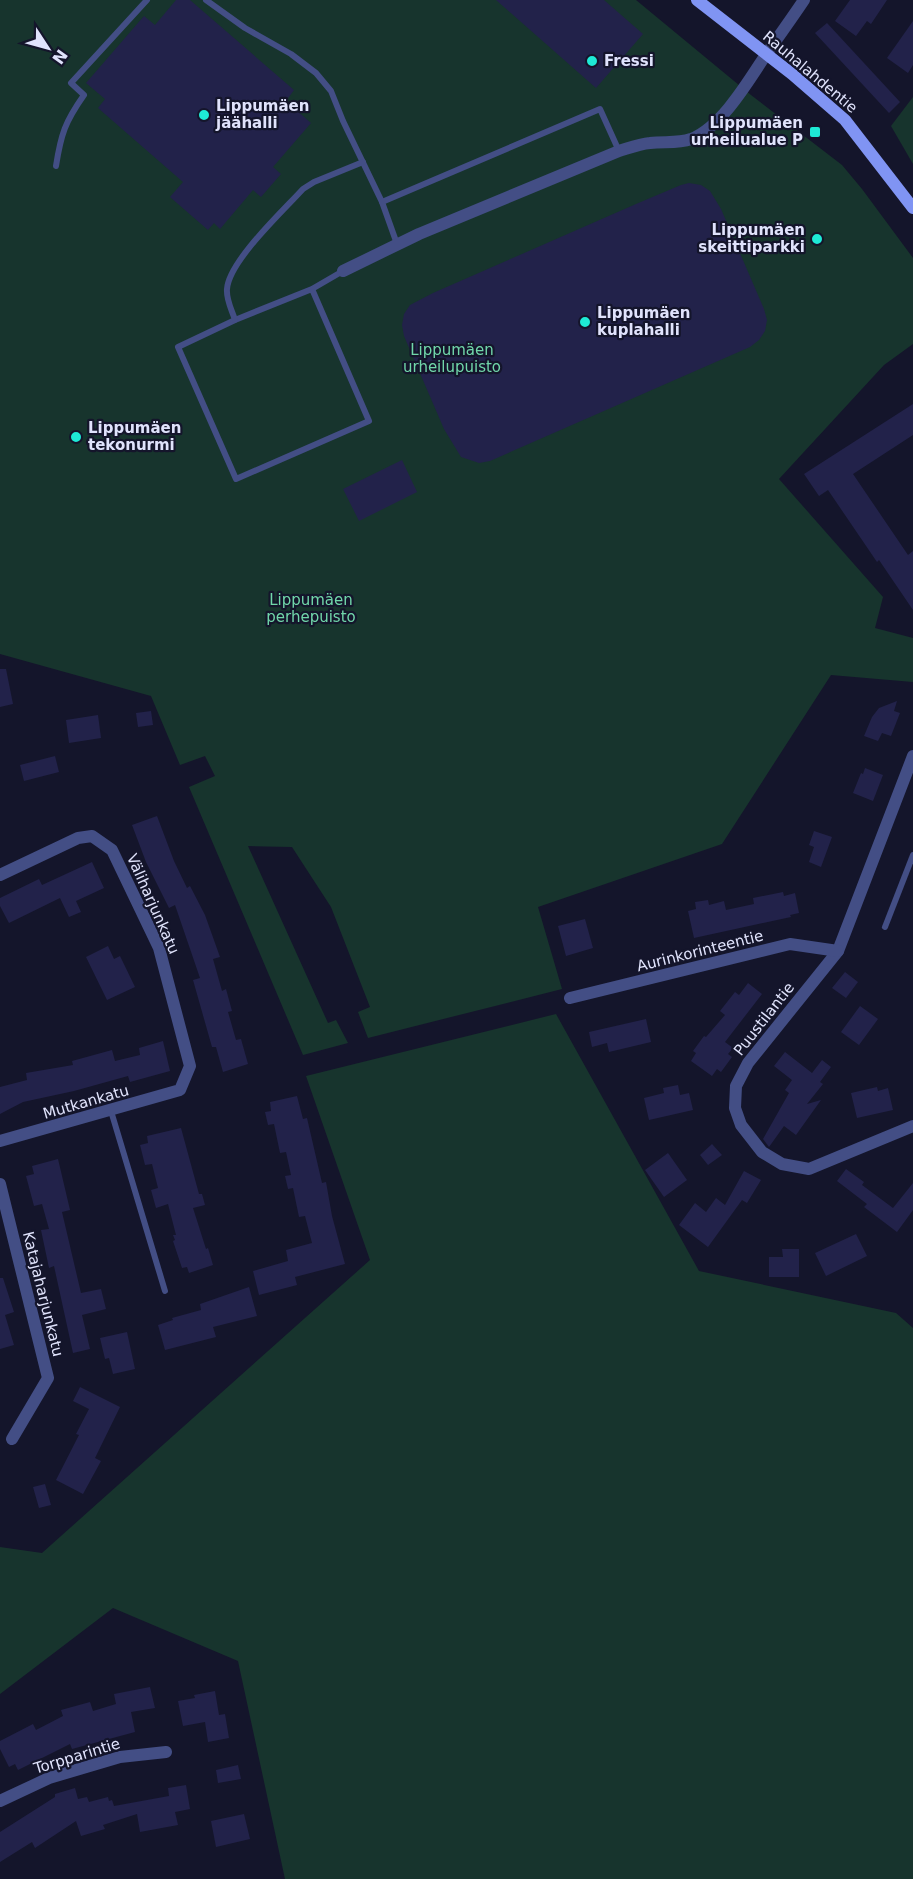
<svg xmlns="http://www.w3.org/2000/svg" width="913" height="1879" viewBox="0 0 913 1879" font-family="'DejaVu Sans',sans-serif">
  <style>
    .green { fill: #17342d }
    .building { fill: #22224a }
    .lines { fill: none; stroke-linecap: round; stroke-linejoin: round }
    .lane { stroke: #434e85; stroke-width: 6 }
    .street { stroke: #434e85; stroke-width: 12 }
    .secondary { stroke: #8094f3; stroke-width: 12 }
    .poi-dot { fill: #1eead6; stroke: #14152b; stroke-width: 2 }
    .labels { text-anchor: middle; dominant-baseline: central; stroke-width: 4.5; stroke-linejoin: round; paint-order: stroke }
    .poi-label { font-size: 15px; font-weight: bold; fill: #e0e3fc; stroke: #14152b; text-anchor: start }
    .street-label { font-size: 15px; fill: #e0e3fc; stroke: #14152b }
    .park-label { font-size: 15px; fill: #71d7aa; stroke: #14152b }
  </style>
  <rect width="100%" height="100%" fill="#14152b"/>
  <g class="green">
    <polygon points="0,0 636,0 751,95 842,165 862,189 913,258 913,344 884,365 779,479 883,597 875,628 913,638 913,682 831,675 722,844 538,907 562,989 368,1038 358,1012 370,1007 331,907 292,847 248,846 328,1023 336,1020 348,1043 303,1055 189,787 215,776 205,756 180,765 151,696 0,654"/>
    <polygon points="913,97 913,164 891,126"/>
    <polygon points="556,1014 699,1271 896,1313 913,1328 913,1879 285,1879 238,1661 113,1608 0,1694 0,1547 42,1553 370,1260 306,1076"/>
  </g>
  <g class="building">
    <polygon points="176,0 190,0 294,90 286,101 311,123 273,167 281,174 261,197 253,190 220,229 214,223 208,230 170,197 183,182 98,108 105,99 86,83 144,16 155,25"/>
    <polygon points="496,0 604,0 643,34 596,88"/>
    <polygon points="850,0 887,0 871,24 867,21 856,36 835,21"/>
    <polygon points="913,21 913,65 908,73 887,58"/>
    <polygon points="827,23 900,102 889,113 815,33"/>
    <polygon points="689,183 701,185 710,191 721,209 764,309 767,320 765,331 759,340 750,347 490,461 479,463 461,457 444,429 404,336 402,325 404,314 410,305 433,293 636,204 681,185"/>
    <polygon points="913,404 913,435 853,474 908,555 913,551 913,610 879,560 877,562 828,490 819,496 804,474"/>
    <polygon points="402,460 417,492 359,521 343,489"/>
    <polygon points="0,669 6,669 13,704 0,707"/>
    <polygon points="897,701 894,711 900,713 891,736 882,733 878,741 864,736 872,717 879,708"/>
    <polygon points="151,711 153,725 138,727 136,713"/>
    <polygon points="98,715 101,738 69,743 66,720"/>
    <polygon points="55,756 59,772 24,781 20,765"/>
    <polygon points="865,768 883,775 873,801 853,793 861,773 863,774"/>
    <polygon points="157,816 174,861 187,888 190,886 205,915 220,957 213,959 222,991 226,989 232,1011 228,1012 236,1040 241,1039 248,1064 223,1072 216,1047 212,1047 193,980 200,978 175,905 169,908 146,862 132,825"/>
    <polygon points="814,831 832,837 821,867 809,862 814,847 809,845"/>
    <polygon points="92,862 104,888 76,901 81,912 69,917 60,898 9,923 0,906 0,898 39,879 42,885"/>
    <polygon points="783,892 784,896 795,893 799,913 790,915 791,917 694,938 688,911 696,909 695,902 708,900 709,905 724,901 726,910 754,904 753,898"/>
    <polygon points="585,919 593,948 566,956 558,926"/>
    <polygon points="108,946 114,959 120,956 135,987 107,1000 86,957"/>
    <polygon points="845,972 858,982 846,998 832,988"/>
    <polygon points="748,983 762,994 725,1042 733,1048 728,1054 732,1057 721,1072 717,1069 712,1076 691,1061 696,1053 693,1051 704,1036 706,1037 725,1015 720,1011 735,992 739,995"/>
    <polygon points="860,1006 878,1019 859,1045 841,1032"/>
    <polygon points="646,1019 651,1042 609,1052 607,1043 592,1047 589,1032"/>
    <polygon points="163,1041 170,1071 130,1082 128,1076 74,1091 23,1102 0,1114 0,1087 27,1080 26,1073 73,1065 72,1061 112,1050 115,1061 140,1055 139,1048"/>
    <polygon points="785,1052 812,1073 822,1060 831,1067 820,1082 823,1084 807,1104 821,1100 796,1135 784,1126 769,1147 763,1139 789,1093 785,1090 792,1080 774,1066"/>
    <polygon points="678,1085 680,1095 689,1093 693,1110 649,1120 644,1098 664,1093 663,1088"/>
    <polygon points="877,1087 878,1091 888,1088 893,1110 857,1118 851,1093"/>
    <polygon points="297,1096 303,1119 307,1118 322,1183 326,1182 332,1216 345,1264 295,1277 297,1285 259,1295 253,1271 288,1261 286,1250 312,1243 305,1216 299,1217 293,1188 288,1189 285,1176 291,1175 286,1152 280,1153 274,1124 268,1125 265,1112 271,1111 270,1102"/>
    <polygon points="181,1128 199,1194 202,1194 205,1205 193,1208 206,1249 208,1248 213,1265 189,1273 187,1267 182,1268 173,1241 175,1240 173,1235 176,1235 168,1204 156,1208 151,1190 158,1188 152,1164 145,1165 140,1145 148,1143 147,1136"/>
    <polygon points="712,1144 722,1155 708,1165 700,1155"/>
    <polygon points="668,1153 687,1180 664,1197 645,1170"/>
    <polygon points="58,1159 70,1210 62,1212 81,1293 101,1289 106,1309 82,1315 90,1349 73,1353 54,1266 49,1268 41,1230 49,1229 42,1204 34,1206 26,1176 34,1174 32,1166"/>
    <polygon points="846,1169 864,1182 862,1185 893,1208 913,1183 913,1210 897,1232 864,1207 867,1204 837,1181"/>
    <polygon points="744,1171 761,1180 747,1203 742,1200 708,1247 679,1225 695,1203 706,1212 716,1198 725,1205"/>
    <polygon points="856,1234 867,1256 826,1276 815,1253"/>
    <polygon points="782,1249 799,1249 799,1277 769,1277 769,1257 783,1257"/>
    <polygon points="0,1278 3,1278 14,1312 5,1315 14,1345 0,1349"/>
    <polygon points="249,1287 257,1316 213,1327 216,1337 165,1350 158,1325 173,1320 172,1318 201,1310 200,1304"/>
    <polygon points="127,1332 135,1369 113,1374 109,1358 105,1359 100,1338"/>
    <polygon points="80,1387 120,1407 95,1458 101,1461 83,1494 56,1480 79,1435 76,1434 89,1409 73,1401"/>
    <polygon points="45,1484 51,1505 39,1508 33,1487"/>
    <polygon points="150,1687 155,1708 131,1712 135,1732 72,1749 70,1744 18,1770 15,1764 9,1767 0,1749 0,1741 33,1724 36,1730 63,1716 61,1710 90,1702 93,1711 116,1704 114,1694"/>
    <polygon points="215,1691 219,1715 225,1714 229,1738 208,1742 205,1722 183,1726 178,1701 195,1698 194,1695"/>
    <polygon points="238,1765 241,1779 218,1783 216,1770"/>
    <polygon points="186,1785 190,1809 175,1812 178,1825 140,1832 137,1814 103,1825 105,1829 81,1836 76,1821 35,1848 32,1842 0,1862 0,1832 55,1797 55,1794 75,1788 78,1799 87,1797 89,1802 108,1797 109,1801 112,1800 114,1806 169,1796 168,1788"/>
    <polygon points="244,1814 250,1839 216,1847 211,1821"/>
  </g>
  <g class="lines">
    <g class="lane">
      <polyline points="206,0 245,28 291,54 316,73 331,91 343,121 382,202"/>
      <path d="M56,166c5,-32 9,-44 28,-71l-13,-12 76,-83"/>
      <polyline points="397,244 382,202 600,109 619,151"/>
      <polyline points="312,289 235,320 178,347 236,479 369,421 312,289 343,271"/>
      <path d="M235,320c-3,-10 -9,-20 -8,-31 2,-28 56,-78 76,-100l11,-7 49,-20"/>
      <polyline points="885,927 913,855"/>
      <polyline points="111,1111 165,1291"/>
    </g>
    <g class="street">
      <path d="M343,271l76,-37 200,-83c10,-3 20,-7 31,-8 14,-2 27,1 41,-4 31,-12 58,-59 76,-86 12,-17 25,-35 37,-53"/>
      <polyline points="913,756 838,951 748,1063 736,1086 735,1108 741,1125 762,1152 782,1164 809,1169 913,1126"/>
      <polyline points="0,875 78,838 92,836 112,850 159,948 190,1066 180,1090 0,1141"/>
      <polyline points="570,998 790,944 838,951"/>
      <polyline points="0,1184 48,1378 12,1439"/>
      <polyline points="0,1801 49,1778 120,1757 166,1752"/>
    </g>
    <polyline class="secondary" points="697,0 792,74 845,120 913,208"/>
  </g>
  <g class="poi-dot">
    <circle cx="592" cy="61" r="6"/>
    <circle cx="204" cy="115" r="6"/>
    <rect x="809" y="126" width="12" height="12" rx="3"/>
    <circle cx="817" cy="239" r="6"/>
    <circle cx="585" cy="322" r="6"/>
    <circle cx="76" cy="437" r="6"/>
  </g>
  <g class="labels">
    <g class="poi-label">
      <text x="604" y="61">Fressi</text>
      <text x="216" y="106">Lippumäen<tspan x="216" dy="17">jäähalli</tspan></text>
      <text x="803" y="123" text-anchor="end">Lippumäen<tspan x="803" dy="17">urheilualue P</tspan></text>
      <text x="805" y="230" text-anchor="end">Lippumäen<tspan x="805" dy="17">skeittiparkki</tspan></text>
      <text x="597" y="313">Lippumäen<tspan x="597" dy="17">kuplahalli</tspan></text>
      <text x="88" y="428">Lippumäen<tspan x="88" dy="17">tekonurmi</tspan></text>
    </g>
    <g class="street-label">
      <text transform="translate(810 72) rotate(40)">Rauhalahdentie</text>
      <text transform="translate(153 904) rotate(66)">Väliharjunkatu</text>
      <text transform="translate(700 951) rotate(-14)">Aurinkorinteentie</text>
      <text transform="translate(764 1019) rotate(-52)">Puustilantie</text>
      <text transform="translate(86 1102) rotate(-16)">Mutkankatu</text>
      <text transform="translate(43 1294) rotate(76)">Katajaharjunkatu</text>
      <text transform="translate(77 1756) rotate(-17)">Torpparintie</text>
    </g>
    <g class="park-label">
      <text x="452" y="350">Lippumäen<tspan x="452" dy="17">urheilupuisto</tspan></text>
      <text x="311" y="600">Lippumäen<tspan x="311" dy="17">perhepuisto</tspan></text>
    </g>
  </g>
  <g transform="translate(48 48) rotate(126)" stroke="#14152b" stroke-width="4.5" paint-order="stroke">
  <path d="M0-4.5L10 22L0 15L-10 22Z" fill="#e0e3fc"/>
  <text y="-9" font-size="16" font-weight="bold" text-anchor="middle" fill="#e0e3fc">N</text>
  </g>
</svg>
